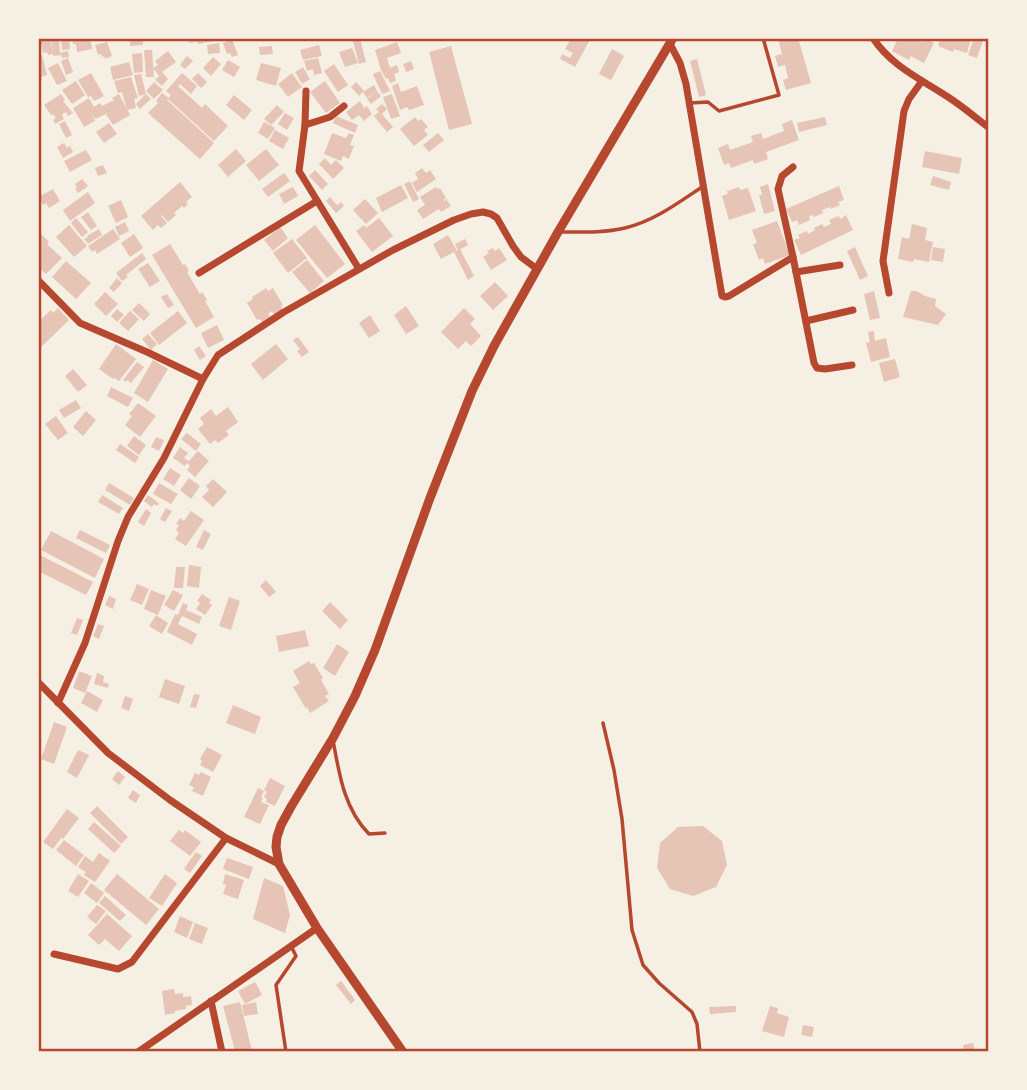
<svg xmlns="http://www.w3.org/2000/svg" width="1027" height="1090" viewBox="0 0 1027 1090" font-family="Arial,sans-serif">
  <style>
    .building { fill: #e6c5b7 }
    .lines { fill: none; stroke-linecap: round; stroke-linejoin: round }
    .service { stroke: #b5482f; stroke-width: 3.5 }
    .minor { stroke: #b5482f; stroke-width: 7 }
    .tertiary { stroke: #b5482f; stroke-width: 9 }
    .neatline { fill: none; stroke: #b5482f; stroke-width: 2.5 }
  </style>
  <rect width="100%" height="100%" fill="#f6efe4"/>
  <g class="building">
    <polygon points="40,38 50,38 53,54 48,55 47,52 43,53"/>
    <polygon points="51,38 59,38 60,53 68,51 69,57 62,58 61,55 53,56"/>
    <polygon points="61,38 69,38 70,49 62,50"/>
    <polygon points="72,38 90,38 92,49 77,52 76,44 73,44"/>
    <polygon points="130,38 143,38 143,45 130,46"/>
    <polygon points="188,38 218,38 219,40 198,44 197,42 189,43"/>
    <polygon points="571,38 591,38 575,67 560,59 562,54 570,58 573,53 565,49"/>
    <polygon points="778,38 798,38 811,83 786,90 783,80 788,78 785,65 778,67 775,56 782,54"/>
    <polygon points="898,38 916,38 922,42 926,38 934,43 924,63 911,56 909,60 892,51"/>
    <polygon points="940,38 971,38 967,53 954,49 953,52 938,46"/>
    <polygon points="974,38 983,41 977,58 968,55"/>
    <polygon points="232,39 238,55 232,57 230,53 227,54 223,43"/>
    <polygon points="360,39 366,62 359,64 353,41"/>
    <polygon points="107,42 112,56 105,59 104,56 102,57 101,54 98,55 95,45"/>
    <polygon points="397,42 401,53 387,58 390,68 397,65 399,72 394,74 396,81 390,83 388,78 386,79 381,70 375,50"/>
    <polygon points="219,43 220,53 208,54 207,45"/>
    <polygon points="319,45 322,56 303,60 300,50"/>
    <polygon points="272,46 273,54 260,55 259,47"/>
    <polygon points="451,46 472,124 449,130 429,52"/>
    <polygon points="352,48 358,63 345,67 339,52"/>
    <polygon points="612,49 624,56 611,80 599,74"/>
    <polygon points="144,50 152,50 154,77 146,77"/>
    <polygon points="168,51 176,62 162,72 168,79 162,86 155,80 159,76 153,68 158,65 155,61"/>
    <polygon points="142,53 143,72 134,73 132,54"/>
    <polygon points="42,55 47,75 41,77 42,80 38,80 38,56"/>
    <polygon points="187,56 193,61 185,69 180,65"/>
    <polygon points="213,57 221,64 211,76 203,68"/>
    <polygon points="68,58 73,72 66,75 61,61"/>
    <polygon points="318,58 322,73 314,75 313,69 307,71 304,61"/>
    <polygon points="697,59 706,95 699,97 690,61"/>
    <polygon points="228,60 240,67 234,77 222,70"/>
    <polygon points="411,61 414,69 406,72 403,64"/>
    <polygon points="129,62 133,75 113,80 110,67"/>
    <polygon points="58,63 67,81 57,85 48,68"/>
    <polygon points="261,63 281,68 276,86 256,80"/>
    <polygon points="334,64 348,85 338,92 324,71"/>
    <polygon points="303,67 310,79 302,84 295,72"/>
    <polygon points="380,71 390,91 382,94 373,74"/>
    <polygon points="91,73 104,96 94,101 91,96 88,97 78,80"/>
    <polygon points="182,73 197,86 191,94 180,84 178,86 202,108 205,104 228,126 214,141 168,99 171,95 166,91"/>
    <polygon points="198,73 207,82 201,88 192,79"/>
    <polygon points="292,73 302,87 288,97 278,84"/>
    <polygon points="141,74 146,94 139,96 134,75"/>
    <polygon points="131,77 138,98 134,99 136,108 127,110 122,92 118,93 114,81"/>
    <polygon points="76,81 85,95 72,104 62,90"/>
    <polygon points="325,81 340,103 326,113 310,92"/>
    <polygon points="154,82 163,90 154,99 146,91"/>
    <polygon points="356,82 364,91 359,96 351,87"/>
    <polygon points="398,83 401,92 417,86 424,105 409,110 407,107 400,110 392,86"/>
    <polygon points="374,85 377,91 367,98 363,92"/>
    <polygon points="377,91 381,96 371,104 367,99"/>
    <polygon points="162,93 169,98 167,100 214,143 200,159 148,113 158,103 156,101"/>
    <polygon points="61,94 65,100 63,101 73,113 68,116 66,112 63,114 62,115 64,119 55,124 53,120 56,118 53,114 51,115 44,105"/>
    <polygon points="119,94 130,115 113,125 106,114 95,119 91,113 95,121 84,127 73,108 89,98 94,107 100,103 102,106 114,100 112,98"/>
    <polygon points="146,94 151,99 140,109 136,104"/>
    <polygon points="392,94 400,116 391,119 383,97"/>
    <polygon points="234,95 252,110 244,120 226,105"/>
    <polygon points="360,101 364,108 367,106 372,114 364,121 359,115 352,120 346,112"/>
    <polygon points="382,104 387,109 382,114 393,127 387,132 374,116 379,112 376,109"/>
    <polygon points="277,105 284,112 271,125 264,119"/>
    <polygon points="285,113 294,118 287,130 278,124"/>
    <polygon points="336,116 358,125 355,133 333,123"/>
    <polygon points="415,117 418,121 421,119 428,127 424,130 428,135 414,146 400,129"/>
    <polygon points="825,117 827,125 799,132 797,123"/>
    <polygon points="792,120 799,140 766,152 768,159 754,164 753,160 731,168 729,163 724,165 718,148 728,144 730,150 753,142 751,136 761,133 763,139 784,131 782,124"/>
    <polygon points="65,121 72,135 66,138 59,124"/>
    <polygon points="264,122 275,128 268,139 258,133"/>
    <polygon points="109,123 117,134 104,143 96,132"/>
    <polygon points="275,130 289,138 283,149 269,141"/>
    <polygon points="332,133 346,138 349,133 354,135 350,145 354,146 349,159 343,156 341,161 324,154"/>
    <polygon points="438,133 444,140 429,152 423,145"/>
    <polygon points="64,143 67,148 70,146 73,152 63,158 57,147"/>
    <polygon points="236,149 246,161 228,177 218,165"/>
    <polygon points="266,149 279,165 259,181 246,165"/>
    <polygon points="86,150 92,160 70,172 64,161"/>
    <polygon points="925,151 962,158 959,174 922,167"/>
    <polygon points="325,158 331,165 336,160 344,168 333,179 319,164"/>
    <polygon points="103,165 107,173 98,176 95,168"/>
    <polygon points="422,168 426,173 430,170 436,179 417,192 412,183 418,179 415,173"/>
    <polygon points="315,170 328,184 322,190 309,176"/>
    <polygon points="284,173 290,181 268,197 262,189"/>
    <polygon points="933,176 951,182 949,190 930,185"/>
    <polygon points="82,179 88,186 78,193 75,189 77,188 75,184"/>
    <polygon points="410,181 419,199 413,202 404,184"/>
    <polygon points="180,182 192,197 186,202 188,204 184,208 182,206 174,213 176,215 168,222 162,215 161,216 167,223 161,228 158,225 153,230 141,216"/>
    <polygon points="768,184 775,211 764,214 759,195 762,195 760,187"/>
    <polygon points="401,185 408,198 382,212 376,198"/>
    <polygon points="839,186 844,200 838,202 840,205 831,209 830,207 822,210 823,213 814,217 813,215 809,216 810,220 799,225 797,220 792,222 786,209"/>
    <polygon points="293,187 298,196 284,204 279,194"/>
    <polygon points="436,187 438,189 440,188 446,198 443,200 444,201 446,199 451,206 441,212 439,209 423,219 417,210 425,205 420,197"/>
    <polygon points="739,187 740,190 748,188 756,211 729,220 722,196 728,194 727,191"/>
    <polygon points="53,189 60,201 49,208 46,203 43,205 38,197"/>
    <polygon points="88,192 95,203 70,221 63,210"/>
    <polygon points="330,197 337,205 341,202 344,206 336,213 326,201"/>
    <polygon points="365,199 378,213 366,224 353,210"/>
    <polygon points="121,200 128,217 116,223 108,206"/>
    <polygon points="88,212 97,226 91,230 81,217"/>
    <polygon points="846,215 853,230 801,255 794,240 800,238 798,235 807,231 808,234 815,230 814,228 822,224 824,227 831,224 829,220 839,216 840,219"/>
    <polygon points="76,218 88,232 82,237 71,223"/>
    <polygon points="379,218 393,236 372,252 356,231 364,225 366,228"/>
    <polygon points="777,221 790,255 765,264 763,258 759,260 753,244 757,243 752,230"/>
    <polygon points="125,222 129,231 119,236 115,227"/>
    <polygon points="912,224 927,228 925,240 933,242 929,262 914,259 913,262 898,259 902,237 909,239"/>
    <polygon points="69,225 87,246 74,257 56,237"/>
    <polygon points="315,225 345,264 327,278 296,240"/>
    <polygon points="280,227 288,238 273,251 264,240"/>
    <polygon points="99,229 102,235 88,244 84,239 88,237 87,236"/>
    <polygon points="113,229 120,239 97,254 95,250 92,252 88,246"/>
    <polygon points="41,234 49,242 47,244 62,258 46,274 38,267 38,236"/>
    <polygon points="134,234 143,248 130,257 121,243"/>
    <polygon points="448,235 457,251 458,250 455,244 465,239 468,245 459,250 460,249 474,276 468,280 454,252 441,259 433,244"/>
    <polygon points="292,239 307,258 288,273 273,253"/>
    <polygon points="170,244 183,265 185,264 189,271 187,272 200,294 202,292 207,300 205,301 214,317 196,328 152,255"/>
    <polygon points="855,247 868,276 860,280 847,251"/>
    <polygon points="933,247 945,249 943,262 931,260"/>
    <polygon points="493,248 495,251 499,248 507,260 491,270 483,257 489,253 487,251"/>
    <polygon points="142,253 146,259 126,275 128,277 122,281 116,273"/>
    <polygon points="307,260 324,281 310,293 292,272"/>
    <polygon points="66,261 91,283 76,299 52,277"/>
    <polygon points="148,263 160,281 150,287 138,269"/>
    <polygon points="117,278 122,283 114,292 109,288"/>
    <polygon points="495,282 508,296 493,310 480,296"/>
    <polygon points="266,288 268,291 273,288 283,305 281,306 283,310 274,315 272,311 268,314 270,317 262,322 260,319 257,320 247,303 253,299 252,297"/>
    <polygon points="874,291 880,318 870,320 864,294"/>
    <polygon points="911,291 917,291 925,296 936,299 935,306 946,314 938,325 903,317"/>
    <polygon points="105,292 118,304 106,316 94,304"/>
    <polygon points="167,294 174,305 168,308 161,297"/>
    <polygon points="139,303 150,314 144,321 132,310"/>
    <polygon points="406,306 419,326 406,334 394,315"/>
    <polygon points="58,308 69,320 38,350 40,326 38,322 51,310 53,313"/>
    <polygon points="464,308 475,319 470,324 481,336 471,346 466,341 458,349 441,332"/>
    <polygon points="117,309 124,315 117,322 111,316"/>
    <polygon points="130,311 139,319 128,331 119,323"/>
    <polygon points="178,311 187,323 159,345 150,333"/>
    <polygon points="370,315 380,331 369,338 359,323"/>
    <polygon points="217,325 224,340 208,348 201,333"/>
    <polygon points="874,331 875,341 886,338 890,357 871,362 866,343 870,342 868,332"/>
    <polygon points="148,334 157,344 151,350 142,339"/>
    <polygon points="298,337 309,352 302,357 297,351 300,349 293,340"/>
    <polygon points="116,344 136,359 119,381 114,378 113,379 99,369"/>
    <polygon points="276,344 288,359 263,380 251,364"/>
    <polygon points="199,346 206,356 200,360 194,350"/>
    <polygon points="895,359 900,377 884,382 879,363"/>
    <polygon points="153,360 168,369 148,402 134,393"/>
    <polygon points="137,362 144,367 131,383 127,380 126,382 123,380"/>
    <polygon points="73,369 87,385 78,392 65,376"/>
    <polygon points="111,387 133,398 128,407 107,396"/>
    <polygon points="76,400 81,408 64,418 59,410"/>
    <polygon points="138,403 156,416 140,437 125,425 132,416 129,414"/>
    <polygon points="228,407 238,422 226,431 229,435 218,443 215,440 210,444 198,429 204,424 200,418 211,409 216,416"/>
    <polygon points="86,411 96,420 83,436 73,427"/>
    <polygon points="56,416 68,433 58,440 45,424"/>
    <polygon points="187,433 201,444 196,451 181,439"/>
    <polygon points="134,436 146,445 139,455 127,446"/>
    <polygon points="156,437 164,440 159,451 151,447"/>
    <polygon points="120,444 139,457 135,463 116,450"/>
    <polygon points="180,447 188,453 184,458 189,461 198,451 209,461 195,477 187,470 190,466 187,463 185,466 173,458"/>
    <polygon points="170,468 181,475 174,486 163,479"/>
    <polygon points="189,478 200,486 191,499 180,490"/>
    <polygon points="213,479 227,492 213,507 202,497 209,490 206,486"/>
    <polygon points="109,483 134,498 130,505 105,490"/>
    <polygon points="159,483 178,494 171,504 153,494"/>
    <polygon points="102,495 123,508 119,514 98,502"/>
    <polygon points="148,495 159,503 157,506 154,504 152,507 144,501"/>
    <polygon points="166,508 172,511 165,522 160,519"/>
    <polygon points="146,509 151,513 144,526 138,522"/>
    <polygon points="191,511 204,520 186,546 175,539 179,533 176,530 179,525 176,524 180,518 184,521"/>
    <polygon points="80,530 110,545 106,553 76,538"/>
    <polygon points="204,530 211,534 203,550 196,547"/>
    <polygon points="51,531 104,559 95,578 41,550"/>
    <polygon points="38,554 93,582 86,595 38,571"/>
    <polygon points="189,565 201,567 199,588 187,586"/>
    <polygon points="176,567 185,567 183,588 174,588"/>
    <polygon points="266,580 276,592 269,597 260,586"/>
    <polygon points="137,584 149,589 142,605 130,600"/>
    <polygon points="151,590 166,596 158,615 144,609"/>
    <polygon points="173,590 183,595 174,611 164,605"/>
    <polygon points="202,594 211,600 209,603 212,605 205,615 196,609 200,603 197,601"/>
    <polygon points="109,596 116,599 113,609 105,605"/>
    <polygon points="229,597 240,601 231,630 219,626"/>
    <polygon points="330,602 348,620 340,629 322,611"/>
    <polygon points="183,603 188,605 186,610 202,617 199,624 182,616 178,624 197,634 192,645 167,632 175,614 178,615"/>
    <polygon points="156,615 168,623 162,634 149,626"/>
    <polygon points="77,618 83,620 77,635 71,633"/>
    <polygon points="98,624 104,626 99,639 93,636"/>
    <polygon points="305,630 309,646 279,652 276,636"/>
    <polygon points="337,644 349,652 335,676 323,668"/>
    <polygon points="309,661 311,664 314,663 323,678 321,680 329,694 325,696 329,701 310,713 307,707 306,709 293,687 300,683 293,671"/>
    <polygon points="79,671 92,676 85,693 73,688"/>
    <polygon points="97,673 104,676 103,682 109,684 108,688 94,684"/>
    <polygon points="165,679 185,686 179,704 159,697"/>
    <polygon points="87,691 103,700 97,712 81,703"/>
    <polygon points="194,694 200,695 196,708 190,707"/>
    <polygon points="125,696 133,699 129,711 121,708"/>
    <polygon points="233,705 261,717 255,734 226,723"/>
    <polygon points="54,722 67,727 54,764 41,759"/>
    <polygon points="207,747 222,755 213,772 200,765 202,761 200,759"/>
    <polygon points="78,750 89,755 77,778 67,772"/>
    <polygon points="118,771 125,777 119,785 112,779"/>
    <polygon points="201,772 211,777 203,796 192,791 194,787 189,785 195,773 199,775"/>
    <polygon points="270,778 285,786 275,806 266,802 267,799 264,797 267,792 264,790"/>
    <polygon points="258,788 264,791 261,797 263,798 261,802 269,805 260,824 244,817"/>
    <polygon points="133,790 140,795 136,803 128,798"/>
    <polygon points="97,806 128,837 121,844 90,813"/>
    <polygon points="67,809 79,818 63,839 61,838 53,849 43,842"/>
    <polygon points="94,822 121,846 114,853 88,829"/>
    <polygon points="703,826 722,841 727,865 716,887 693,896 670,889 657,868 660,843 678,827"/>
    <polygon points="179,830 183,833 185,830 201,842 190,856 170,841"/>
    <polygon points="64,840 84,855 76,866 56,850"/>
    <polygon points="196,852 202,856 190,873 184,869"/>
    <polygon points="99,853 110,861 95,882 84,875 86,872 78,867 85,856 93,862"/>
    <polygon points="227,858 253,867 249,879 223,869"/>
    <polygon points="78,874 89,881 78,897 68,891"/>
    <polygon points="117,874 159,909 146,925 104,890"/>
    <polygon points="165,874 177,883 162,906 149,898"/>
    <polygon points="225,874 244,880 238,899 223,894 226,885 223,884"/>
    <polygon points="264,878 283,886 290,915 285,933 253,919"/>
    <polygon points="91,883 104,893 97,903 84,893"/>
    <polygon points="105,896 126,915 120,921 99,903"/>
    <polygon points="97,905 106,911 96,924 87,917"/>
    <polygon points="107,914 132,936 119,951 105,939 99,945 88,935"/>
    <polygon points="180,916 193,922 187,938 174,932"/>
    <polygon points="195,923 208,928 202,944 189,939"/>
    <polygon points="341,981 355,1000 351,1004 336,985"/>
    <polygon points="255,982 262,995 245,1004 238,991"/>
    <polygon points="174,989 175,994 183,993 183,997 191,996 192,1005 186,1006 186,1009 175,1011 175,1013 165,1015 162,991"/>
    <polygon points="240,1002 245,1022 252,1051 235,1051 223,1006"/>
    <polygon points="256,1002 258,1014 244,1016 242,1005"/>
    <polygon points="736,1006 736,1012 710,1014 709,1007"/>
    <polygon points="770,1006 778,1008 777,1013 789,1017 784,1037 762,1031"/>
    <polygon points="803,1025 814,1027 812,1037 801,1035"/>
    <polygon points="973,1043 975,1051 964,1051 963,1045"/>
  </g>
  <g class="lines">
    <g class="service">
      <polyline points="690,103 708,102 719,111 779,95 763,38"/>
      <path d="M560,232c21,0 44,1 65,-4 29,-7 53,-25 77,-41"/>
      <polyline points="603,723 614,770 622,819 632,930 643,965 659,983 692,1012 697,1024 700,1052"/>
      <path d="M333,740c6,33 11,69 36,94l16,-1"/>
      <polyline points="286,1052 276,985 296,956 292,948"/>
    </g>
    <g class="minor">
      <path d="M873,38c18,28 48,41 75,59 14,9 27,20 40,30"/>
      <polyline points="670,44 680,63 686,84 722,296 725,297 729,296 793,257 778,189 782,176 793,167"/>
      <polyline points="306,91 305,125 299,171 359,269"/>
      <polyline points="305,125 330,117 344,106"/>
      <polyline points="793,257 814,363 817,368 825,369 852,365"/>
      <polyline points="796,272 840,265"/>
      <polyline points="199,273 317,201"/>
      <polyline points="38,280 80,323 147,352 203,379"/>
      <polyline points="889,293 883,261 904,111 909,99 922,81"/>
      <polyline points="806,321 853,310"/>
      <polyline points="38,682 108,753 170,800 226,838 279,864"/>
      <polyline points="58,703 85,643 118,541 128,517 164,458 203,379 218,355 284,312 393,250 454,220 471,214 483,212 491,214 497,218 513,246 521,257 537,269"/>
      <polyline points="54,954 118,969 132,962 138,954 226,838"/>
      <polyline points="211,1001 222,1052"/>
      <polyline points="138,1052 317,928"/>
    </g>
    <polyline class="tertiary" points="403,1052 317,928 279,864 276,847 277,837 281,825 292,805 333,738 355,696 375,650 430,498 472,391 494,346 558,232 673,38"/>
  </g>
  <rect width="1027" height="1090" fill="none" stroke="#f6efe4" stroke-width="80"/>
  <rect x="40" y="40" width="947" height="1010" class="neatline"/>
</svg>
